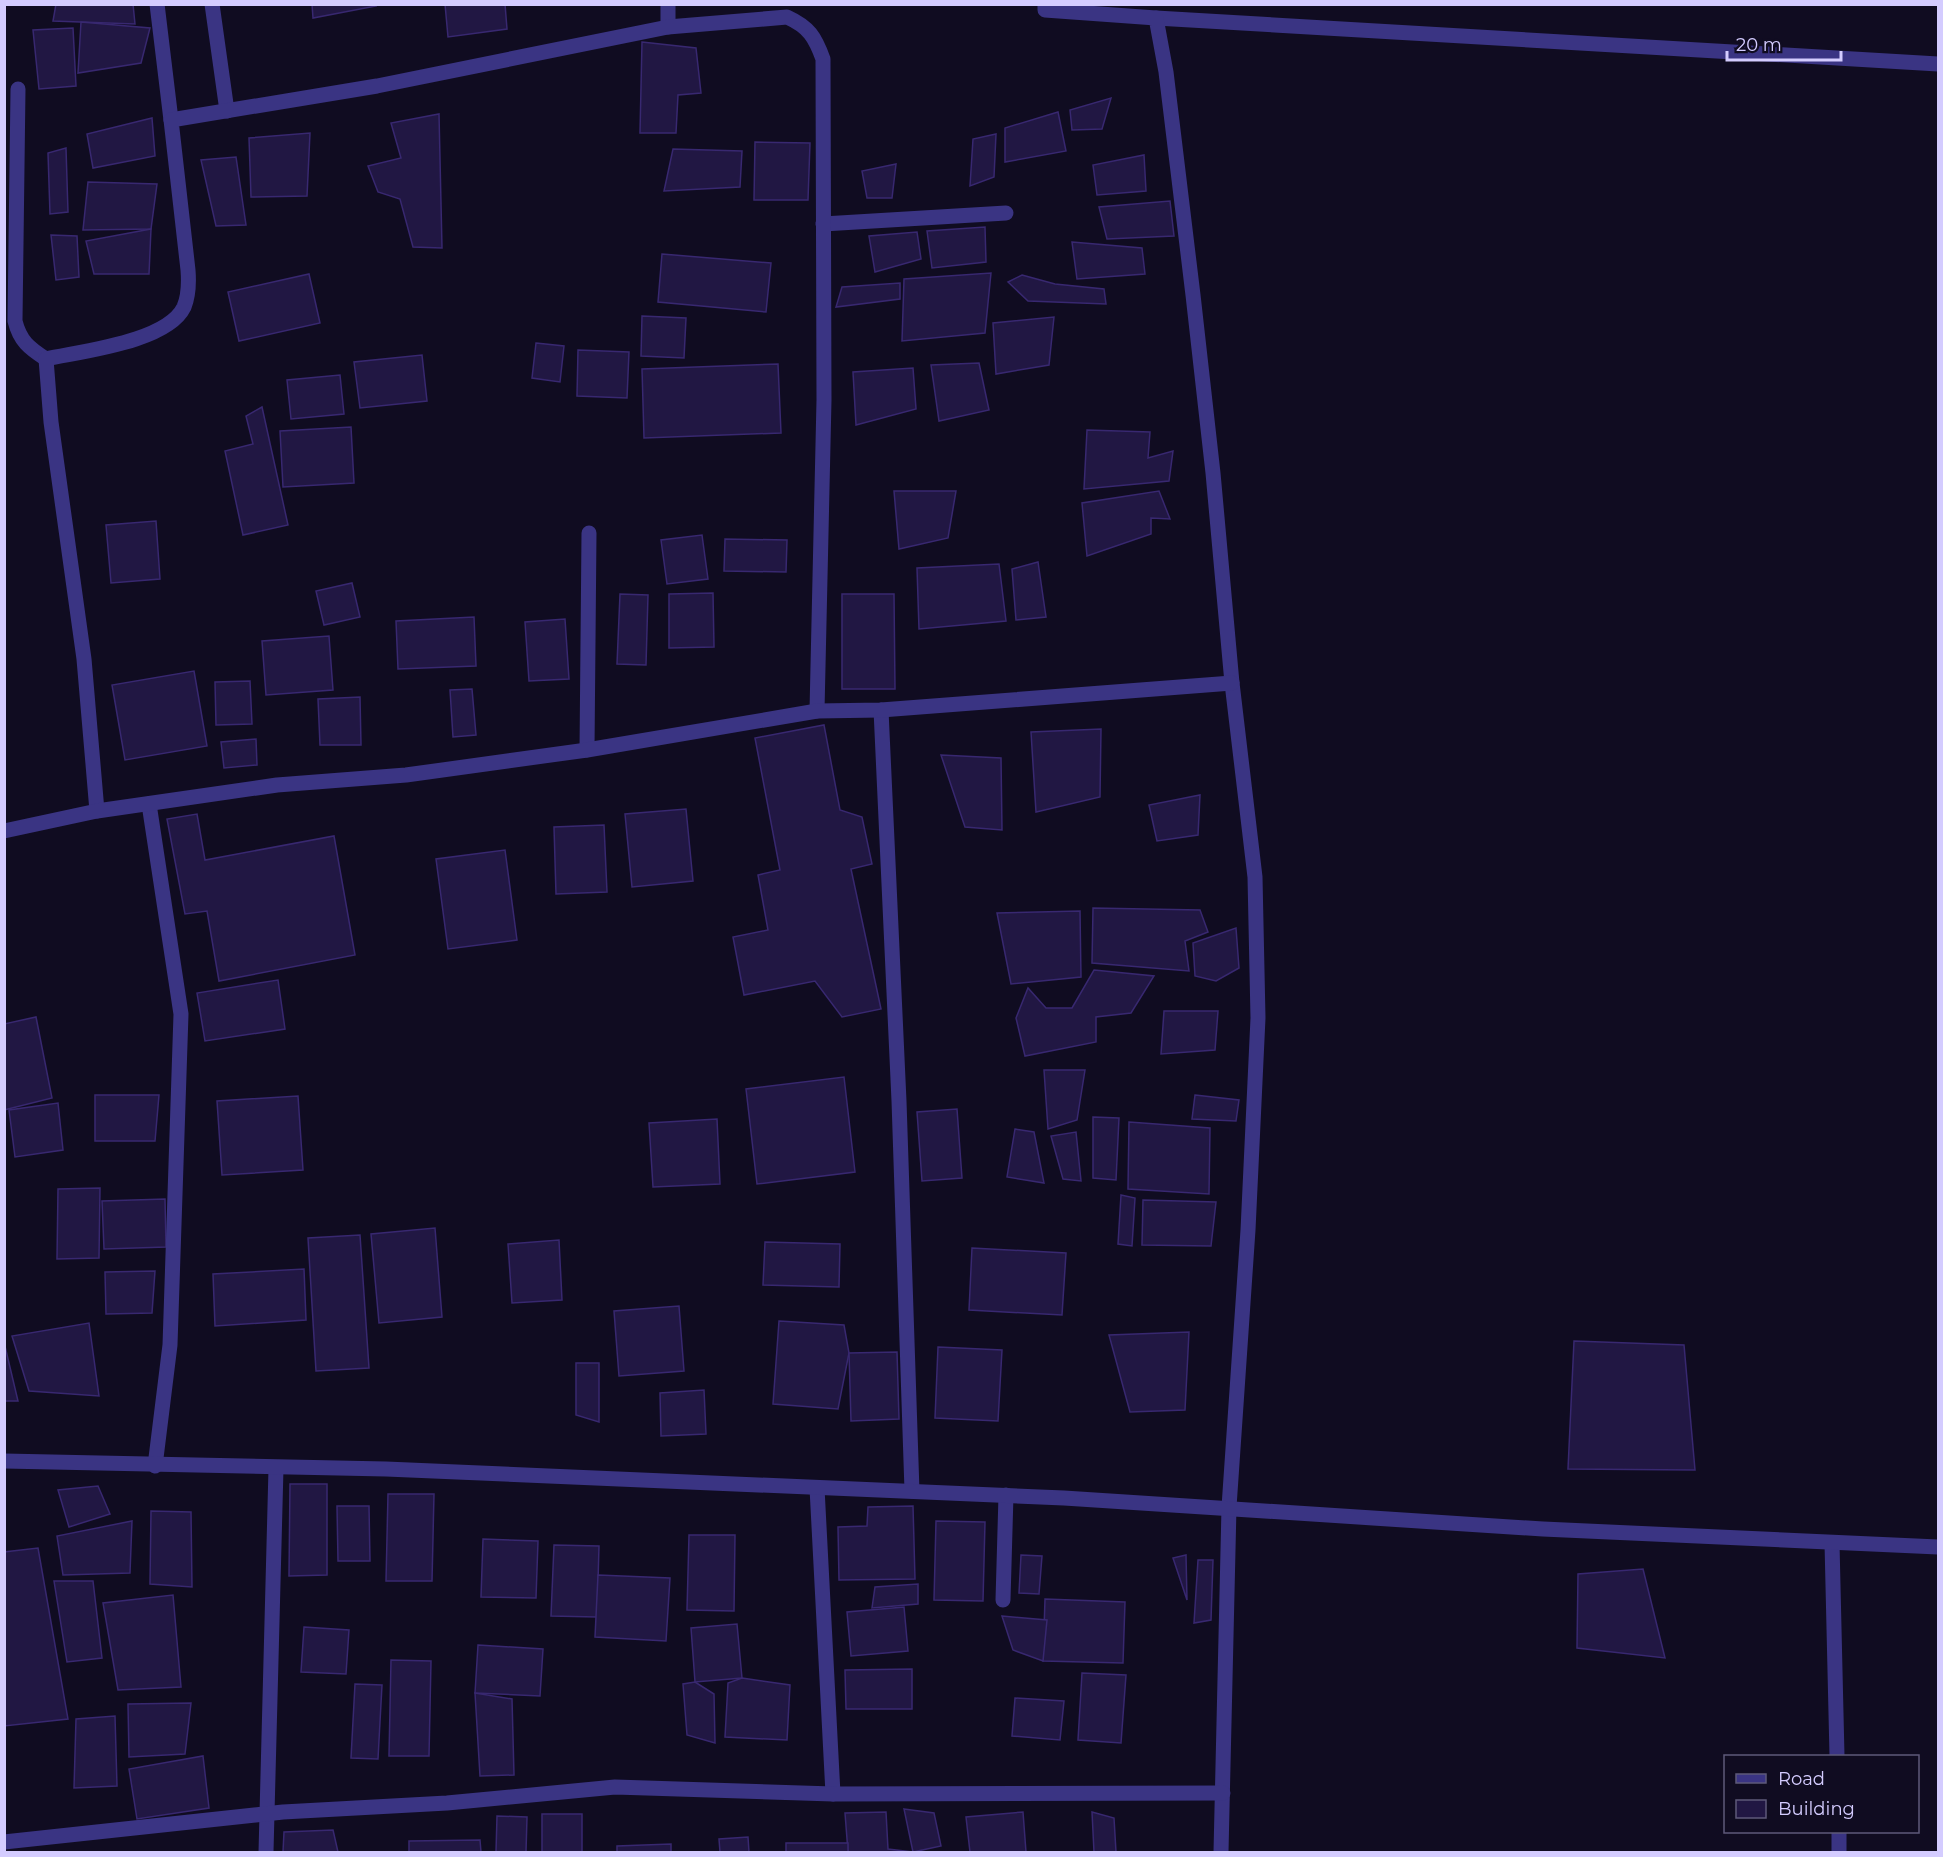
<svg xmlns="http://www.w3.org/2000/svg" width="1943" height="1857" viewBox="0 0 1943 1857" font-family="Montserrat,sans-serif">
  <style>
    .building { fill: #211743; stroke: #382870; stroke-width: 1.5 }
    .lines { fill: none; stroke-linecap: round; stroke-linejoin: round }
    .service { stroke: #3a3483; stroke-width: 15 }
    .minor { stroke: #3a3483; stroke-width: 15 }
    .tertiary { stroke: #3a3483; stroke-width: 15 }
  </style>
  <rect width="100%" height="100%" fill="#100c21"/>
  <g class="building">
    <polygon points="56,4 133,4 135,24 53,21"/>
    <polygon points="312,4 375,4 376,6 313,18"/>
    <polygon points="445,4 505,4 507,29 448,37"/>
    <polygon points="81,22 150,28 141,63 78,73"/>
    <polygon points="73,28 76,86 39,89 33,30"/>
    <polygon points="642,42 696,48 701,93 678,95 676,133 640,133"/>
    <polygon points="1111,98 1102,129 1072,130 1070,110"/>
    <polygon points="1058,112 1066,151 1005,162 1005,128"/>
    <polygon points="439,114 442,248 413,247 400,199 378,192 368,166 401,158 391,123"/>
    <polygon points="152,118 155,156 93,168 87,134"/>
    <polygon points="310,133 307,196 251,197 249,138"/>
    <polygon points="996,134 994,177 970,186 973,139"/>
    <polygon points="755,142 810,143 808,200 754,200"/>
    <polygon points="66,148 68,212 50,214 48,153"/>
    <polygon points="673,149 742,151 740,187 664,191"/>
    <polygon points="1144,155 1146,191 1097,195 1093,165"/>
    <polygon points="236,157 246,225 216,226 201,160"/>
    <polygon points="896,164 892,198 867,198 862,171"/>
    <polygon points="88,182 157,184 151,229 83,230"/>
    <polygon points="1170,201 1174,236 1107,239 1099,207"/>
    <polygon points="985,227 986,262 932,268 927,231"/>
    <polygon points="151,229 149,274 94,274 86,241"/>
    <polygon points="917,232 921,259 875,272 869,236"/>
    <polygon points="51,235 77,236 79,277 56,280"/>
    <polygon points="1072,242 1142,248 1145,274 1077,279"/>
    <polygon points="662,254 771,263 766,312 658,302"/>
    <polygon points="991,273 985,333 902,341 904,279"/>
    <polygon points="309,274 320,323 239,341 228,292"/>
    <polygon points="1022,275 1055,284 1104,289 1106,304 1028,301 1008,282"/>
    <polygon points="900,283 900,299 836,307 842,287"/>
    <polygon points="642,316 686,318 684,358 641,356"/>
    <polygon points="1054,317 1049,365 996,374 993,323"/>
    <polygon points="536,343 564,346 560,382 532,378"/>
    <polygon points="578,350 629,352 627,398 577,396"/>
    <polygon points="422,355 427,401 360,408 354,362"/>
    <polygon points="979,363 989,410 939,421 931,365"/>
    <polygon points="778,364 781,433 644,438 642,369"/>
    <polygon points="913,368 916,409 856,425 853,372"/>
    <polygon points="340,375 344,414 291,419 287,380"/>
    <polygon points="262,407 288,525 243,535 225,451 253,444 246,416"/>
    <polygon points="351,427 354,483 283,487 280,431"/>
    <polygon points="1087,430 1150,432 1148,458 1173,451 1169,481 1084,489"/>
    <polygon points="894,491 956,491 948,538 899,549"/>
    <polygon points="1159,491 1170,519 1151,518 1151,534 1087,556 1082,503"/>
    <polygon points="156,521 160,579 111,583 106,525"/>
    <polygon points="702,535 708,579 667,584 661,540"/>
    <polygon points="725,539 787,540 786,572 724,571"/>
    <polygon points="1038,562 1046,617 1016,620 1012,569"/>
    <polygon points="999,564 1006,621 919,629 917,568"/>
    <polygon points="352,583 360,617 324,625 316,591"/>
    <polygon points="713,593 714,647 669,648 669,594"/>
    <polygon points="620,594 648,595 646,665 617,664"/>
    <polygon points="842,594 894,594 895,689 842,689"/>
    <polygon points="474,617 476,666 398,669 396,621"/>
    <polygon points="565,619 569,679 529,681 525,622"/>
    <polygon points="329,636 333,690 266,695 262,641"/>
    <polygon points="194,671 207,746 125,760 112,685"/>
    <polygon points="250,681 252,724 216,725 215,682"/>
    <polygon points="472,689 476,735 453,737 450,690"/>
    <polygon points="360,697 361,745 320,745 318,699"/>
    <polygon points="824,725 840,810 862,817 872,864 851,869 881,1009 842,1017 815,981 744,995 733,937 768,930 758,875 780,870 755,738"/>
    <polygon points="1101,729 1100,797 1036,812 1031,732"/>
    <polygon points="256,739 257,765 224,768 221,742"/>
    <polygon points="941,755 1001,758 1002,830 965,827"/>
    <polygon points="1200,795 1198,835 1157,841 1149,805"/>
    <polygon points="686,809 693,881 632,887 625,814"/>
    <polygon points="197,814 205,860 334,836 355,955 219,981 207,911 185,914 167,819"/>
    <polygon points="604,825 607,892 556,894 554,827"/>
    <polygon points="505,850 517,940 448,949 436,859"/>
    <polygon points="1093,908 1200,910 1208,932 1185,941 1189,971 1092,963"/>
    <polygon points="1080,911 1081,977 1011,984 997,913"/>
    <polygon points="1236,928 1239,968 1216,981 1195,976 1193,943"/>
    <polygon points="1094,970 1154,976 1131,1013 1096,1017 1096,1042 1025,1056 1016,1018 1028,988 1046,1008 1072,1008"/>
    <polygon points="278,980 285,1029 205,1041 197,993"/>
    <polygon points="1164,1011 1218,1011 1215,1050 1161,1054"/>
    <polygon points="36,1017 52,1098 4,1110 4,1024"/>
    <polygon points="1044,1070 1085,1070 1077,1120 1048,1129"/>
    <polygon points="844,1077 855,1172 757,1184 746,1089"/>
    <polygon points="95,1095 159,1095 155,1141 95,1141"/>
    <polygon points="1195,1095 1239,1100 1236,1121 1192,1119"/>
    <polygon points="298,1096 303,1170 222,1175 217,1101"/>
    <polygon points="58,1103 63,1150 15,1157 9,1110"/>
    <polygon points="957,1109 962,1178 922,1181 917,1112"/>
    <polygon points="1093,1117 1119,1118 1116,1180 1093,1178"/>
    <polygon points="717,1119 720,1184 653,1187 649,1123"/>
    <polygon points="1129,1122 1210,1128 1209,1194 1128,1189"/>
    <polygon points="1015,1129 1034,1132 1044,1183 1007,1177"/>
    <polygon points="1076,1132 1081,1181 1063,1179 1051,1136"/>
    <polygon points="100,1188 99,1258 57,1259 58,1189"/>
    <polygon points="1121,1195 1135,1198 1132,1246 1118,1244"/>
    <polygon points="165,1199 166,1247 104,1249 102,1201"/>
    <polygon points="1143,1200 1216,1202 1211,1246 1142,1245"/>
    <polygon points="435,1228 442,1317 379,1323 371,1234"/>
    <polygon points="360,1235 369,1368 316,1371 308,1238"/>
    <polygon points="559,1240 562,1300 512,1303 508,1244"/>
    <polygon points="765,1242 840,1244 839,1287 763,1285"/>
    <polygon points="972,1248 1066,1253 1062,1315 969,1310"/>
    <polygon points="304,1269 306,1320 215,1326 213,1274"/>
    <polygon points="155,1271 152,1313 106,1314 105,1272"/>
    <polygon points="679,1306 684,1371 619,1376 614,1311"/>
    <polygon points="779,1321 844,1325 849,1353 838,1409 773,1404"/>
    <polygon points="89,1323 99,1396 29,1391 12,1336"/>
    <polygon points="1189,1332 1185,1410 1130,1412 1109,1335"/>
    <polygon points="1574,1341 1684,1345 1695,1470 1568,1469"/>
    <polygon points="4,1342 18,1401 4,1401"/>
    <polygon points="938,1347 1002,1350 998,1421 935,1418"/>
    <polygon points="897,1352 899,1419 851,1421 849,1353"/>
    <polygon points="576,1363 599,1363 599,1422 576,1415"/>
    <polygon points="704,1390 706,1434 661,1436 660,1393"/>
    <polygon points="290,1484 327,1484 327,1575 289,1576"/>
    <polygon points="98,1486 110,1514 69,1527 58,1490"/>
    <polygon points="388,1494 434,1494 432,1581 386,1581"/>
    <polygon points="337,1506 369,1506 370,1561 338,1561"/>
    <polygon points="913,1506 915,1579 839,1580 838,1527 867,1526 868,1507"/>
    <polygon points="151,1511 191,1512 192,1587 150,1584"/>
    <polygon points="132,1521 130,1573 63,1575 57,1536"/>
    <polygon points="936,1521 985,1522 983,1601 934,1600"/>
    <polygon points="689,1535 735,1535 734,1611 687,1610"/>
    <polygon points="483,1539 538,1541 536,1598 481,1597"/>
    <polygon points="554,1545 599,1546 597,1617 551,1616"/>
    <polygon points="38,1548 68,1719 4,1726 4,1552"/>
    <polygon points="1021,1555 1042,1556 1039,1594 1019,1593"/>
    <polygon points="1186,1555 1187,1600 1173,1558"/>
    <polygon points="1198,1560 1213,1560 1211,1620 1194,1623"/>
    <polygon points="1643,1569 1665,1658 1577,1648 1578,1574"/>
    <polygon points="598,1575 670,1578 666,1641 595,1637"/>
    <polygon points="54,1581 93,1581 102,1658 67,1662"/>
    <polygon points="918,1584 918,1604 872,1608 875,1587"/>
    <polygon points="173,1595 181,1687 118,1690 103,1603"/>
    <polygon points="1045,1599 1125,1602 1123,1663 1043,1661"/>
    <polygon points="904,1607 908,1651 851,1656 847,1612"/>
    <polygon points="1002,1616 1047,1620 1043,1661 1013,1650"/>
    <polygon points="737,1624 742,1678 695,1682 691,1628"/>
    <polygon points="304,1627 349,1630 346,1674 301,1672"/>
    <polygon points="478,1645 543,1649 540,1696 475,1693"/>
    <polygon points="391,1660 431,1661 429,1756 389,1756"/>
    <polygon points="912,1669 912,1709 846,1709 845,1670"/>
    <polygon points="1082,1673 1126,1675 1121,1743 1078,1740"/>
    <polygon points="742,1678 790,1685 787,1740 725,1737 728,1683"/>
    <polygon points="695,1682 714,1694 715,1743 687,1735 683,1684"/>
    <polygon points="355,1684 382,1685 378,1759 351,1758"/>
    <polygon points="475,1693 512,1699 514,1775 480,1776"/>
    <polygon points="1015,1698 1064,1701 1060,1740 1012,1736"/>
    <polygon points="191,1703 185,1754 129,1757 128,1704"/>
    <polygon points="115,1716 117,1786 74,1788 76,1719"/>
    <polygon points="203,1756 209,1808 137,1819 129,1769"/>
    <polygon points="904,1809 934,1813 941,1846 913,1852"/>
    <polygon points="886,1812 888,1849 913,1852 848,1852 845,1813"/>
    <polygon points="1023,1812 1026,1852 970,1852 966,1817"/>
    <polygon points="1092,1812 1114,1818 1116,1852 1094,1852"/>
    <rect x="542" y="1814" width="40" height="38"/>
    <polygon points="497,1816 527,1817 526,1852 496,1852"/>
    <polygon points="333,1830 338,1852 283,1852 284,1832"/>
    <polygon points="748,1837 749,1852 720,1852 719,1839"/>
    <polygon points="480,1840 481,1852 409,1852 409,1841"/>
    <rect x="786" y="1843" width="62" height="9"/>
    <polygon points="671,1844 671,1852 617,1852 617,1846"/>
  </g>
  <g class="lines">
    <g class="service">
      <polyline points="1156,18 1938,64"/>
      <polyline points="266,1852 276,1468"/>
    </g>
    <g class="minor">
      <polyline points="157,4 171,120"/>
      <polyline points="212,4 227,111"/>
      <polyline points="1045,4 1045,10 1156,18 1166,72 1193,295 1213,473 1232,683 1255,877 1258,1018 1248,1230 1229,1507 1221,1852"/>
      <polyline points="668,27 668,4"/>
      <path d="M18,89l-3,232c5,20 14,27 31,38"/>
      <polyline points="823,224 1006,213"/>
      <polyline points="881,710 899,1101 912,1491"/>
      <polyline points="587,750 589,533"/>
      <polyline points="149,804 181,1014 170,1345 155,1466"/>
      <path d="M97,811l-13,-152 -33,-237 -5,-63c36,-8 121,-17 138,-52 5,-12 5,-24 4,-37l-17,-150 206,-34 291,-59 119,-10c22,10 28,20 36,42l1,341 -7,311"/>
      <polyline points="4,831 97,811 277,785 406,775 587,750 817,711 881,710 1232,683"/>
      <polyline points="817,1488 833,1794"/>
      <polyline points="1832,1543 1837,1756"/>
      <polyline points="1003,1600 1006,1495"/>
      <polyline points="1839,1832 1839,1852"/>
      <polyline points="4,1842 283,1812 447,1803 615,1787 833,1794 1223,1793"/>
    </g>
    <polyline class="tertiary" points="4,1461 386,1469 1064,1498 1543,1529 1938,1547"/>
  </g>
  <rect width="1943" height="1857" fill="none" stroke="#d4ccff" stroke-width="12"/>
  <rect x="1724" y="1755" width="195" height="78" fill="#100c21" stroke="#5e597a" stroke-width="1.5"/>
  <rect x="1736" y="1774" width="30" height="9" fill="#3a3483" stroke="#5e597a" stroke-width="1.5"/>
  <text x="1778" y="1785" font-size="18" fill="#d4ccff">Road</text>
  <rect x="1736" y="1800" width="30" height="18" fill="#211743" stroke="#5e597a" stroke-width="1.5"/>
  <text x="1778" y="1815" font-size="18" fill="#d4ccff">Building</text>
  <path d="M1727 51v9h114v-9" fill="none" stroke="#d4ccff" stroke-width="3"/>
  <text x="1736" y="51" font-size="18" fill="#d4ccff" stroke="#100c21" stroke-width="4.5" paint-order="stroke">20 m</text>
</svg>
